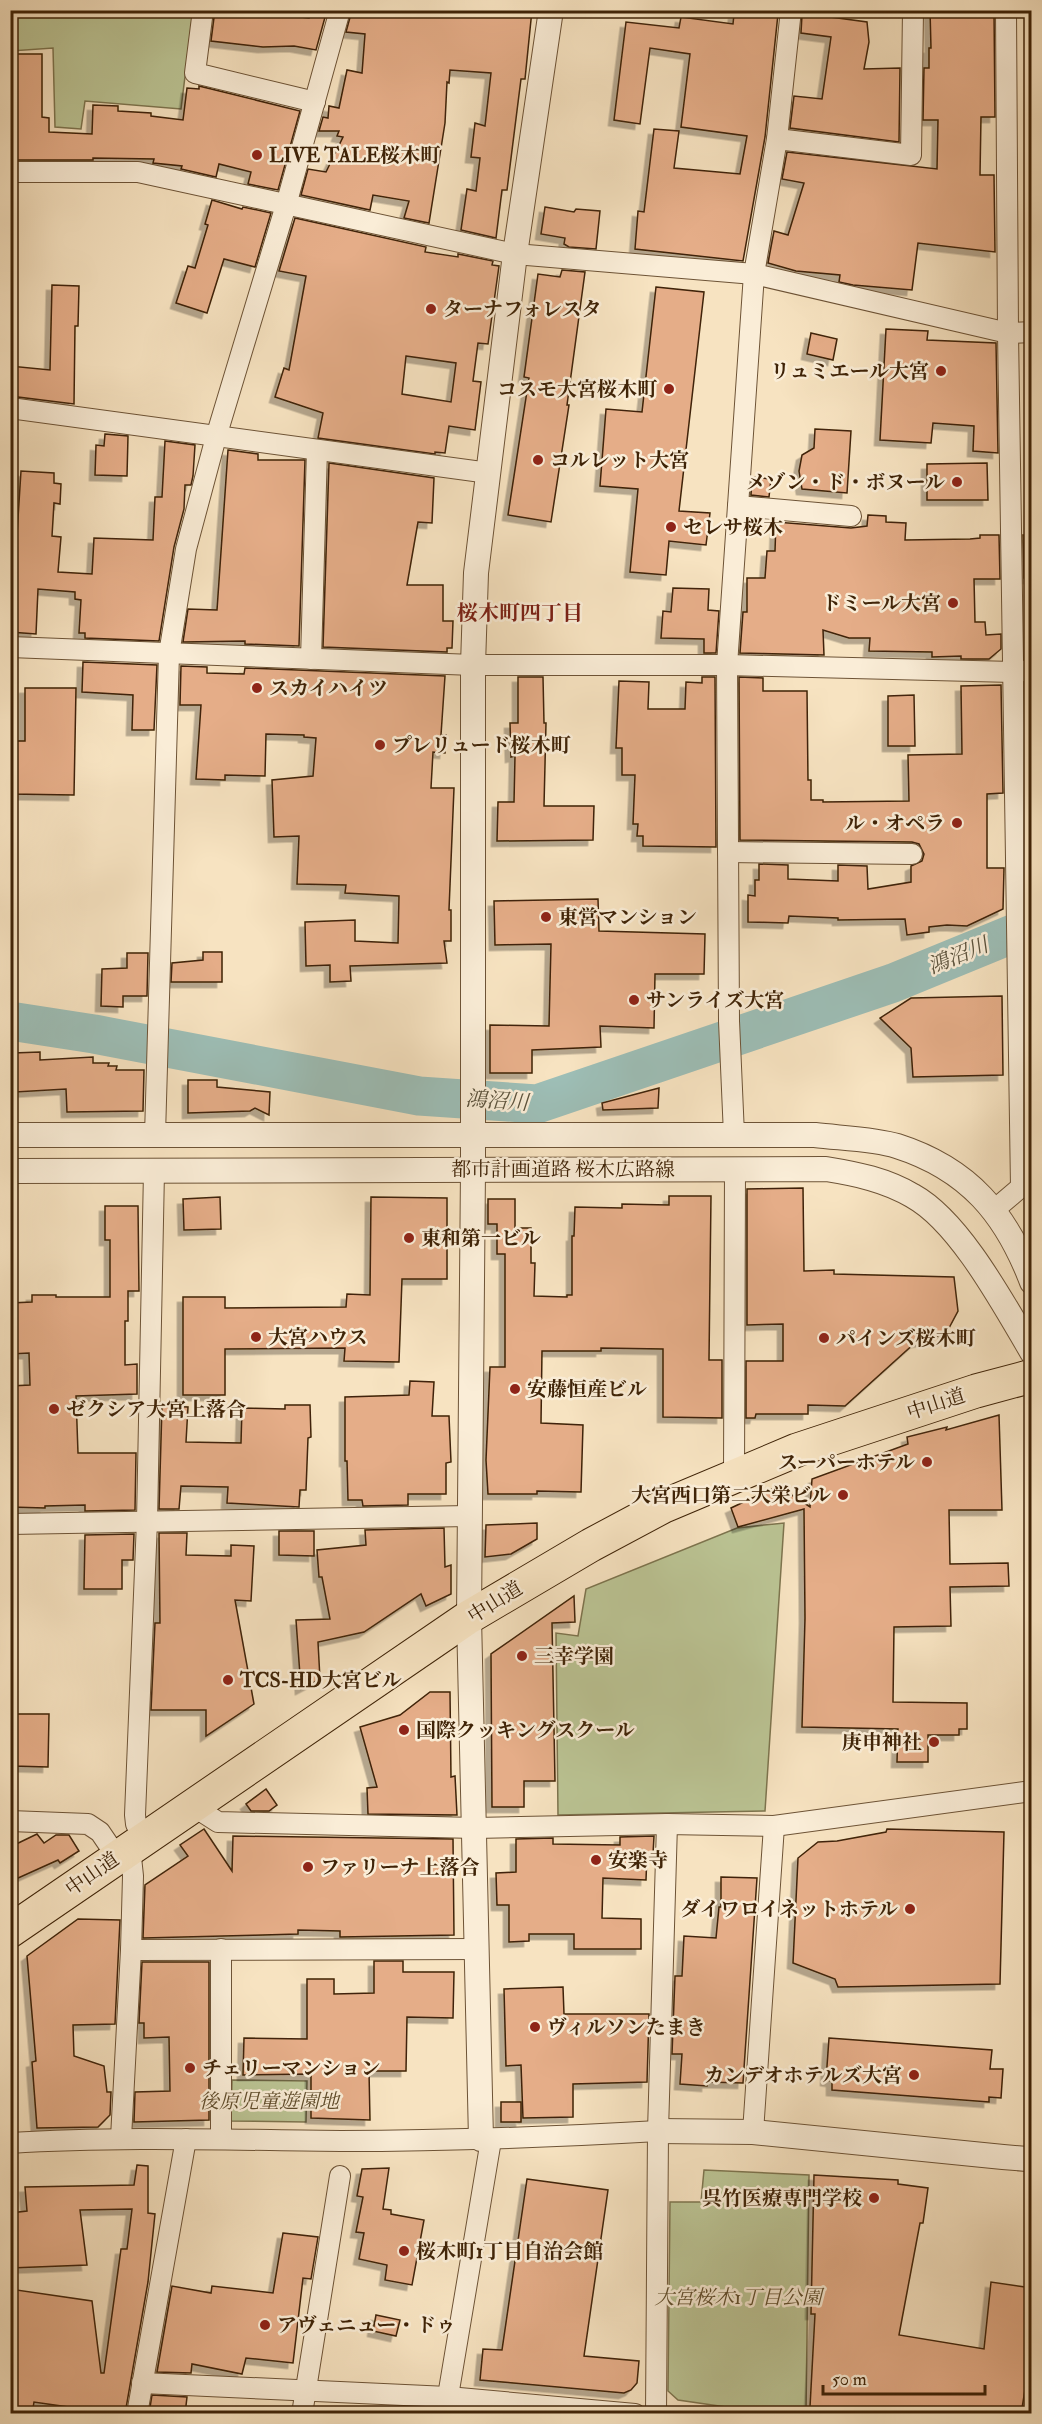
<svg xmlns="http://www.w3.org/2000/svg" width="1042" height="2424" viewBox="0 0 1042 2424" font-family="'IM FELL Double Pica','Noto Serif JP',serif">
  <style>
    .green { fill: #bbc494; stroke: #7d744e; stroke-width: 1.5 }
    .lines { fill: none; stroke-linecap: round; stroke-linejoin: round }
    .river { stroke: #9dbeb6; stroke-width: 39 }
    .building { fill: #e5ad88; stroke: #3f2307; stroke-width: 1.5; fill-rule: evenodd; filter: url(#shadow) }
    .minor-casing { stroke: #6d5336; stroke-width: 22 }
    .tertiary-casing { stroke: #6d5336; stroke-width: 26 }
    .trunk-casing { stroke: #3f2307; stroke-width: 35 }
    .minor { stroke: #faedd7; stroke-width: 20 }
    .tertiary { stroke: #faedd7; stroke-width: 24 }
    .trunk { stroke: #f7e3c1; stroke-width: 33 }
    .poi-dot { fill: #8f2418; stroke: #faedd7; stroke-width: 2 }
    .labels { text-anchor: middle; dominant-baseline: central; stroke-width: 5; stroke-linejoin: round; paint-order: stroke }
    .poi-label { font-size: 20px; font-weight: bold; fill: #3f2307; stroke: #faedd7; text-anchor: start }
    .street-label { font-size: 20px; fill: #3f2307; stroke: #faedd7 }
    .park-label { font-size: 20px; font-style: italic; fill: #5e4b2a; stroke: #faedd7 }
    .neighbourhood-label { font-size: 21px; font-weight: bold; fill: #7a1f14; stroke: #faedd7 }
    .water-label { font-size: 21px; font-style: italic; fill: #5b523c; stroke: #faedd7 }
  </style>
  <defs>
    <filter id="shadow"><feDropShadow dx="-5.5" dy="5.5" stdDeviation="0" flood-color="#0004"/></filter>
  </defs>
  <rect width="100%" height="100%" fill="#f7e3c1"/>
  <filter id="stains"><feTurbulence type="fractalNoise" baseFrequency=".00333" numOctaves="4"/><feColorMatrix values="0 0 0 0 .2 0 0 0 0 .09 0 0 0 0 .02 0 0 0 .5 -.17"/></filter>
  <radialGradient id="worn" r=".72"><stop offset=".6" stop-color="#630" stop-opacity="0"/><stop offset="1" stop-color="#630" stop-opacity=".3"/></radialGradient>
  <g class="green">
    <polygon points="11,11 193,11 181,109 85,101 81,129 55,127 53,48 11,51"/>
    <polygon points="1025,998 1032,998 1032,1201 1029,1202"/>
    <polygon points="784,1523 765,1811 558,1815 556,1633 578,1636 586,1589 737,1528"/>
    <polygon points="232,2080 307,2081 306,2122 231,2121"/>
    <polygon points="704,2170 809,2175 806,2413 767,2413 678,2400 668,2391 670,2202 701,2202"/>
  </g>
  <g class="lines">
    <polyline class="river" points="10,1021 94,1034 419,1096 537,1104 893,983 1032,926"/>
  </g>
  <g class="building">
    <polygon points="215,10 281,10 281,15 309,18 311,10 327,10 316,50 294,46 263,47 211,41"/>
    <polygon points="352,10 532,10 525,79 521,79 507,190 502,190 496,238 461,230 467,189 476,191 480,158 471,157 475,123 485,126 491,73 450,70 449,83 447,82 445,123 429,223 404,218 409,201 373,195 370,210 301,195 308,169 326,172 343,137 337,136 339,131 319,131 323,117 328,118 329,106 339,108 347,70 362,73 365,34 346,32"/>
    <polygon points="930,10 994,10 995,117 981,117 980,175 994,175 995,252 918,243 912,290 853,285 839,282 840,275 796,271 768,263 774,231 788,235 804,183 782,179 787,152 937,169 938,120 923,120 924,68 929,68 929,48 931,48"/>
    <polygon points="734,14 778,14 765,137 743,261 635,249 638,211 644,212 654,129 679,131 674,168 740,174 747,136 681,127 690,54 650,48 640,124 614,120 626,22 679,28 681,17 733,24"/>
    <polygon points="808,14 867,22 869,42 864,69 900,68 899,142 790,128 794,96 822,99 831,37 801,33 802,15 808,16"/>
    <polygon points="16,54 42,54 42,117 49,118 49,132 92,134 93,105 118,106 118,111 151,113 151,116 183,120 187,88 199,89 199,86 300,111 278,190 248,184 251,172 219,164 216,177 181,169 182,166 153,163 154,159 93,158 93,160 10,160 10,126 16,126"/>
    <polygon points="212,200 242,209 243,207 271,213 255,267 224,259 207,313 176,303 188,266 195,268 208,225 205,224"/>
    <polygon points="545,207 574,212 576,209 600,211 596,249 569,247 564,244 565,238 541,234"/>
    <path d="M295,218l131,29 -1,5 33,5v-3l35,7 -1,4 7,1 -11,78 -10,-1 -5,38 8,1 -6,48 -26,-4 -4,27 -10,-1v2l-117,-16 5,-25 -48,-16 9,-29 5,2 17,-94 -27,-5zM406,356l50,7 -5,39 -49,-8z"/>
    <polygon points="562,270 585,272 567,405 569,405 551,522 508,515 529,378 524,377 538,274 560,277"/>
    <polygon points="52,285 79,286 78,326 75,326 74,404 10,396 10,366 50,370"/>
    <polygon points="656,287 704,292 679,511 710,513 706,545 669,541 666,575 630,572 638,489 600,486 606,409 642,412"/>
    <polygon points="886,329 928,331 927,340 996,343 998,453 973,451 974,426 933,423 931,443 880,440"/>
    <polygon points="811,333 837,339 833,360 807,354"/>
    <polygon points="815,429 851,431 847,493 802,489 799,471 802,455 814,448"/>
    <polygon points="105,434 128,436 127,476 95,475 96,445 104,446"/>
    <polygon points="165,441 195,445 193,476 191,485 185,485 184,509 174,547 159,641 85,638 85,633 79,633 81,600 75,599 75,592 38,589 36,634 10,632 10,534 17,534 21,471 54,473 54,483 61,484 60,504 54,503 52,536 61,537 58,572 92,574 94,538 153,540 155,497 162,497"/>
    <polygon points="228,450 258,454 258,460 305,460 299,646 245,644 245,641 183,642 188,609 217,610"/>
    <polygon points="329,463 434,478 432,523 418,522 407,585 443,585 443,621 453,621 452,648 447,648 447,652 323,647"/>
    <polygon points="987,463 988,500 927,500 927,464"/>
    <polygon points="752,477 771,479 769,497 751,495"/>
    <polygon points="868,515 886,516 886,522 906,523 905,540 970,539 980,538 980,535 999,535 1000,579 974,579 975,622 985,622 986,635 1001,634 1001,649 989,659 961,659 961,656 932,657 932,652 869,651 870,638 849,638 823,630 824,655 740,653 743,612 747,612 747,578 765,578 767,551 775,551 776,522 851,528 867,526"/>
    <polygon points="1023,535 1032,535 1032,578 1024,578"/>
    <polygon points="673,588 709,589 708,610 719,611 716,653 704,653 704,639 661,638 663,611 671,612"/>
    <polygon points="83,662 157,665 154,730 132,730 133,695 82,692"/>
    <polygon points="181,666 207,667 207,673 244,674 245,668 445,676 441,735 446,735 445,753 433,752 431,788 454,788 449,910 451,910 451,941 444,941 447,963 350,966 351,981 330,982 330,965 306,966 305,922 355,920 355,941 398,943 399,896 345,893 346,885 297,884 299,836 274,837 272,780 313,776 316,738 304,737 304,735 266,734 265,776 225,775 225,780 196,779 201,705 180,705"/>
    <polygon points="518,677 543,677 544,723 546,723 544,806 594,806 593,840 497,841 498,802 514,802 515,756 511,757 510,723 518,723"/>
    <polygon points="702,677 715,677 716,847 643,846 643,836 637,836 638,824 633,824 635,775 622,775 622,748 616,748 619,681 649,682 648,709 685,709 686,682 702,683"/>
    <polygon points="739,677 763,678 763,691 807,691 808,780 811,780 811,800 823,800 823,802 909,801 908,755 962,754 961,686 1001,685 1003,793 987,794 987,868 1004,868 1003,909 967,926 947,925 929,927 929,932 907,935 905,919 838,920 838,918 789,916 788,923 748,922 748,895 755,896 755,880 759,880 759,864 788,865 788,879 838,881 838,865 867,866 868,889 911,882 911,866 922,861 924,854 919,844 912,842 740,840"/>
    <polygon points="25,688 76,688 74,795 10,794 10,741 25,741"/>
    <polygon points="914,695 915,746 888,746 888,696"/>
    <polygon points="598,899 599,931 705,934 704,974 655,974 654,1028 600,1026 601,1047 532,1050 532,1073 490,1073 490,1025 549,1026 551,944 495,945 494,901"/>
    <polygon points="203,952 222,952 222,982 171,982 172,963 203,960"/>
    <polygon points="127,953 148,953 147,996 123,996 123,1007 101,1006 102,969 127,968"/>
    <polygon points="1002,996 1003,1075 913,1077 911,1048 880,1018 911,998"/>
    <polygon points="40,1052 40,1060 93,1057 93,1063 109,1063 108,1066 117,1066 116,1070 144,1070 143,1111 67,1112 66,1089 15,1092 13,1053"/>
    <polygon points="188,1080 217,1080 217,1087 270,1092 269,1115 255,1108 250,1111 188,1113"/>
    <polygon points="659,1088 658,1108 603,1110 602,1103"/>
    <polygon points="803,1188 804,1271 834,1270 834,1274 954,1277 958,1311 949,1328 931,1340 916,1342 845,1406 808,1405 808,1414 756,1414 755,1418 746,1418 746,1361 783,1361 783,1324 747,1325 747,1189"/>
    <polygon points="669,1196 711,1196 709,1360 722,1360 722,1418 663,1417 663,1349 601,1348 601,1351 542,1351 541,1423 583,1425 581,1492 537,1491 537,1494 488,1494 486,1460 490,1367 505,1367 505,1254 497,1254 497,1224 488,1224 488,1199 515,1199 515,1228 531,1228 531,1263 535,1263 534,1296 567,1297 567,1295 572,1295 572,1236 574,1236 575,1207 622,1208 622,1204 669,1205"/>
    <polygon points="220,1197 221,1229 184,1230 183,1199"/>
    <polygon points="371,1197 447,1198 447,1279 402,1279 399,1362 344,1361 345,1348 225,1349 225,1395 183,1395 183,1297 225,1297 225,1308 346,1307 347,1294 370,1295"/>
    <polygon points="105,1206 138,1206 139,1291 128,1291 128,1321 125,1321 125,1365 137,1364 137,1394 76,1396 78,1453 136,1453 135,1510 85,1511 85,1505 45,1506 45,1508 10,1507 10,1386 30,1385 29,1353 10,1354 10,1303 32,1302 32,1295 56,1295 56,1297 110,1297 110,1240 105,1240"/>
    <polygon points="410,1381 434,1382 432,1416 449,1416 451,1462 446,1463 446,1494 408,1494 408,1505 363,1506 362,1500 348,1500 347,1461 345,1461 345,1397 409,1395"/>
    <polygon points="285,1405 310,1405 311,1437 308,1438 306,1490 300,1490 299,1507 227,1503 228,1487 181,1486 179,1509 159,1509 162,1406 188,1407 186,1442 241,1443 242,1408 285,1409"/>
    <polygon points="999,1415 1002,1510 949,1510 950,1564 1008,1563 1009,1586 950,1587 951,1626 894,1627 893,1702 967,1703 967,1729 959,1729 959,1735 928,1735 928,1762 897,1762 898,1729 802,1727 805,1618 804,1509 738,1527 731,1508 778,1486 810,1507 812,1479 908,1444 907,1437 947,1427 946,1430"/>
    <polygon points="537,1523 537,1539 511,1554 485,1557 486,1525"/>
    <polygon points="444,1528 445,1567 451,1565 451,1594 426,1606 421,1594 364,1632 318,1642 320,1679 301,1689 296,1620 330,1619 322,1577 319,1577 317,1550 366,1545 365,1530"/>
    <polygon points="279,1531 314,1531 314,1556 279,1555"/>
    <polygon points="159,1533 187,1533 186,1555 231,1556 231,1545 254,1546 251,1601 235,1600 254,1704 206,1736 206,1710 151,1710 155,1623 160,1623"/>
    <polygon points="134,1534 133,1560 122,1560 122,1589 84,1589 85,1535"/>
    <polygon points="574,1596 575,1622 552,1623 555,1781 524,1781 524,1807 492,1807 491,1654"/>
    <polygon points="430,1692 450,1692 451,1777 455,1776 457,1815 368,1814 367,1788 377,1787 360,1727 400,1715"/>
    <polygon points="14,1714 49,1714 48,1767 13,1766"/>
    <polygon points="266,1789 277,1805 269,1811 251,1811 246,1804"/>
    <polygon points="204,1829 232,1871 233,1836 453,1839 454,1935 340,1937 340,1931 298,1930 298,1934 143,1938 145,1885 188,1856 180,1845"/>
    <polygon points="887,1829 1004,1832 1000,1984 838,1987 835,1979 793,1963 798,1858 818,1842 837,1841 886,1832"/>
    <polygon points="37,1834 44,1843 56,1835 69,1835 79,1851 60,1863 58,1860 16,1879 10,1862 10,1847"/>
    <polygon points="654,1836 653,1854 647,1854 646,1880 603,1878 602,1918 641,1919 641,1949 574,1949 574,1934 529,1934 529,1941 509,1942 509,1905 497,1905 496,1873 516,1872 516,1839 553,1838 553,1844 620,1845 620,1837"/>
    <polygon points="721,1877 757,1878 743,2083 707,2082 707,2086 680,2084 682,2054 672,2054 675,1976 682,1976 684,1936 716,1938 719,1907 721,1907"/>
    <polygon points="78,1919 120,1920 115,2024 73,2025 74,2056 104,2066 107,2092 111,2092 110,2115 98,2127 37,2128 32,2062 36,2061 27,1956"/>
    <polygon points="374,1961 403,1961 403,1972 454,1972 453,2018 407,2017 406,2071 369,2071 370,2120 311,2118 311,2074 243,2075 244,2038 307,2039 307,1979 334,1979 334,1994 374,1993"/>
    <polygon points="142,1962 209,1962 209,2120 134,2122 135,2092 170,2091 169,2037 144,2038 144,2023 139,2023"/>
    <polygon points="563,1987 564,2014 649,2014 647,2082 573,2084 573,2117 523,2118 521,2065 506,2066 504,1989"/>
    <polygon points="829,2038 992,2050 990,2069 1003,2069 1001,2098 989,2097 989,2102 832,2090 832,2081 826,2080"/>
    <rect x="501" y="2102" width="20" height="20"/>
    <polygon points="137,2165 148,2166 148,2213 155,2214 148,2282 125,2414 67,2414 68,2407 34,2402 32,2414 10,2414 10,2289 92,2301 101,2373 104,2373 121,2249 127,2249 132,2209 80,2210 87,2265 10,2268 10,2213 27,2211 25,2187 134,2185"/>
    <polygon points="389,2168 383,2209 391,2210 391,2214 424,2220 412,2285 385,2280 387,2265 359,2259 364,2233 356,2232 363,2197 357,2196 362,2169"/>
    <polygon points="814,2175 898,2180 898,2184 928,2188 923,2223 920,2223 899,2335 984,2349 991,2282 1032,2288 1032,2347 1021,2414 851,2414 810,2407 815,2314 811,2314"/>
    <polygon points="527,2179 608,2190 584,2356 639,2361 637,2383 631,2390 624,2393 480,2380 483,2349 502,2350"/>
    <polygon points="283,2233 318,2237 311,2279 303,2278 293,2363 246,2358 242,2374 192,2364 191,2373 157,2372 172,2286 211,2293 212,2286 273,2293"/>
    <polygon points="376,2315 400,2320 396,2336 373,2331"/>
    <polygon points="152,2395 187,2397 185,2414 149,2414"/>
  </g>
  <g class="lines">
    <g class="minor-casing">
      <g id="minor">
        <polyline points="203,10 195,73 315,102"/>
        <polyline points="777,139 911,155 913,10"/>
        <polyline points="10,172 138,172 515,254 754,274 1008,333 1032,332"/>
        <polyline points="10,408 489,473"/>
        <polyline points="738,506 851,516"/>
        <polyline points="10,647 473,665 727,665 1013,672 1032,670"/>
        <polyline points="311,659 317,450"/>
        <polyline points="728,852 912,854"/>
        <polyline points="155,1135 169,654 186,549 216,437 286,205 340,10"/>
        <polyline points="734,1135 729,1021 727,665 754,274 777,139 791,10"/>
        <polyline points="994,1210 1021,1187 1008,333 1006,10"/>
        <polyline points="734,1476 735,1169"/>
        <polyline points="10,1524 469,1516"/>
        <polyline points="193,1806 218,1822 475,1828 667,1824 774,1826 1032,1791"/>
        <polyline points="10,1821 88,1824 100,1832 117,1857"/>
        <polyline points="144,1839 136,1824 135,1815 147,1521 154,1171"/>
        <polyline points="221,1949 221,2138"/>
        <polyline points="131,1950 478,1949"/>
        <polyline points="753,2132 774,1826"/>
        <polyline points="121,2138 131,1950 133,1876 130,1848"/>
        <path d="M10,2143c111,-7 221,-3 331,-2 106,0 212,-4 317,-10"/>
        <polyline points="142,2383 448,2397 635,2414"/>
        <polyline points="137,2414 186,2139"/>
        <polyline points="302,2414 340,2176"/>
        <polyline points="445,2414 491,2140"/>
        <polyline points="656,2414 658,2131 667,1824"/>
      </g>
    </g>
    <g class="tertiary-casing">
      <g id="tertiary">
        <path d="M10,1135h805c24,3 60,4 82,11 72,23 109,68 135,136"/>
        <path d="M10,1171l816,-2c31,5 60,11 87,27 47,26 91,109 119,156"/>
        <polyline points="658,2131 753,2132 1003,2157 1027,2159 1032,2157"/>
        <polyline points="481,2139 469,1617 473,1169 473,665 476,573 515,254 551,10"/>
      </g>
    </g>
    <g class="trunk-casing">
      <polyline id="trunk" points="10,1931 469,1617 591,1545 664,1506 797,1450 976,1391 1032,1376"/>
    </g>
    <use href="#minor" class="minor"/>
    <use href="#tertiary" class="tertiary"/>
    <use href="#trunk" class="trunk"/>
  </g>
  <g class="poi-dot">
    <circle cx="257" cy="155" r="6"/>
    <circle cx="431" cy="309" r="6"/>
    <circle cx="941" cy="371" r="6"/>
    <circle cx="669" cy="389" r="6"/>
    <circle cx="538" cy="460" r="6"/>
    <circle cx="957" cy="482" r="6"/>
    <circle cx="671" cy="527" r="6"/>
    <circle cx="953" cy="603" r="6"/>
    <circle cx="257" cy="688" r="6"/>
    <circle cx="380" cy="745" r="6"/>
    <circle cx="957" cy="823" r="6"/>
    <circle cx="546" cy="917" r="6"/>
    <circle cx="634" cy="1000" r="6"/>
    <circle cx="409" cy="1238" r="6"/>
    <circle cx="256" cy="1337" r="6"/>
    <circle cx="824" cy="1338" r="6"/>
    <circle cx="515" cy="1389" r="6"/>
    <circle cx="54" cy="1409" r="6"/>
    <circle cx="927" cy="1462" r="6"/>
    <circle cx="843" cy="1495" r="6"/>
    <circle cx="522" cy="1656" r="6"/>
    <circle cx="228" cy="1680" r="6"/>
    <circle cx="404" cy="1730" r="6"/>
    <circle cx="934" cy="1742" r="6"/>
    <circle cx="596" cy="1860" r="6"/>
    <circle cx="308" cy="1867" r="6"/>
    <circle cx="910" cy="1909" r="6"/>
    <circle cx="535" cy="2027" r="6"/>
    <circle cx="190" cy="2068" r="6"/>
    <circle cx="914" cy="2075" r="6"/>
    <circle cx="874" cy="2198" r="6"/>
    <circle cx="404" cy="2251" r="6"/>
    <circle cx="265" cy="2325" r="6"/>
  </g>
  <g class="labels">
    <g class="poi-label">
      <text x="269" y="155">LIVE TALE桜木町</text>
      <text x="443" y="309">ターナフォレスタ</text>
      <text x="929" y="371" text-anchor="end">リュミエール大宮</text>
      <text x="657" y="389" text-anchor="end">コスモ大宮桜木町</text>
      <text x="550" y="460">コルレット大宮</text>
      <text x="945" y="482" text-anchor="end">メゾン・ド・ボヌール</text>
      <text x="683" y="527">セレサ桜木</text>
      <text x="941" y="603" text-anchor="end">ドミール大宮</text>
      <text x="269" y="688">スカイハイツ</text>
      <text x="392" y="745">プレリュード桜木町</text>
      <text x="945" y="823" text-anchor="end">ル・オペラ</text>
      <text x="558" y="917">東営マンション</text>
      <text x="646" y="1000">サンライズ大宮</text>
      <text x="421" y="1238">東和第一ビル</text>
      <text x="268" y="1337">大宮ハウス</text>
      <text x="836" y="1338">パインズ桜木町</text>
      <text x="527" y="1389">安藤恒産ビル</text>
      <text x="66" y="1409">ゼクシア大宮上落合</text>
      <text x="915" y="1462" text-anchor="end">スーパーホテル</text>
      <text x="831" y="1495" text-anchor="end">大宮西口第二大栄ビル</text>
      <text x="534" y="1656">三幸学園</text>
      <text x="240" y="1680">TCS-HD大宮ビル</text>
      <text x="416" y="1730">国際クッキングスクール</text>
      <text x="922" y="1742" text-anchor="end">庚申神社</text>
      <text x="608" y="1860">安楽寺</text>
      <text x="320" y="1867">ファリーナ上落合</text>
      <text x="898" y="1909" text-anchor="end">ダイワロイネットホテル</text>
      <text x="547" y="2027">ヴィルソンたまき</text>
      <text x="202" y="2068">チェリーマンション</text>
      <text x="902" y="2075" text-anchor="end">カンデオホテルズ大宮</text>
      <text x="862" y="2198" text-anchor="end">呉竹医療専門学校</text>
      <text x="416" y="2251">桜木町1丁目自治会館</text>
      <text x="277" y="2325">アヴェニュー・ドゥ</text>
    </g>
    <g class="street-label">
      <text x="563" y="1169">都市計画道路 桜木広路線</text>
      <text transform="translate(936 1404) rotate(-18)">中山道</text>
      <text transform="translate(495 1602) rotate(-32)">中山道</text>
      <text transform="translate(92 1874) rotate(-35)">中山道</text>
    </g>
    <g class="park-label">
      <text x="269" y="2101">後原児童遊園地</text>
      <text x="738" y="2297">大宮桜木1丁目公園</text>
    </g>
    <g class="neighbourhood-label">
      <text x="520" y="613">桜木町四丁目</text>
    </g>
    <g class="water-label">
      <text transform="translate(958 956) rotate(-22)">鴻沼川</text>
      <text transform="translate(497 1101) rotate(4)">鴻沼川</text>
    </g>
  </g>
  <rect width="1042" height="2424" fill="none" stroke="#f7e3c1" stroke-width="36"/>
  <rect x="12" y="12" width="1018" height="2400" fill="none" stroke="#3f2307" stroke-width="3"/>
  <rect x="18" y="18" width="1006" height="2388" fill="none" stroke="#3f2307" stroke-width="1.5"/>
  <path d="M823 2385v9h162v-9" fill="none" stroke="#3f2307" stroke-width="3"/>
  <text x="832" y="2385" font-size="18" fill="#3f2307" stroke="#faedd7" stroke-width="4.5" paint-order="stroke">50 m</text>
  <rect width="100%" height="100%" filter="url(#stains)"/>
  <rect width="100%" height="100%" fill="url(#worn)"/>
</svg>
